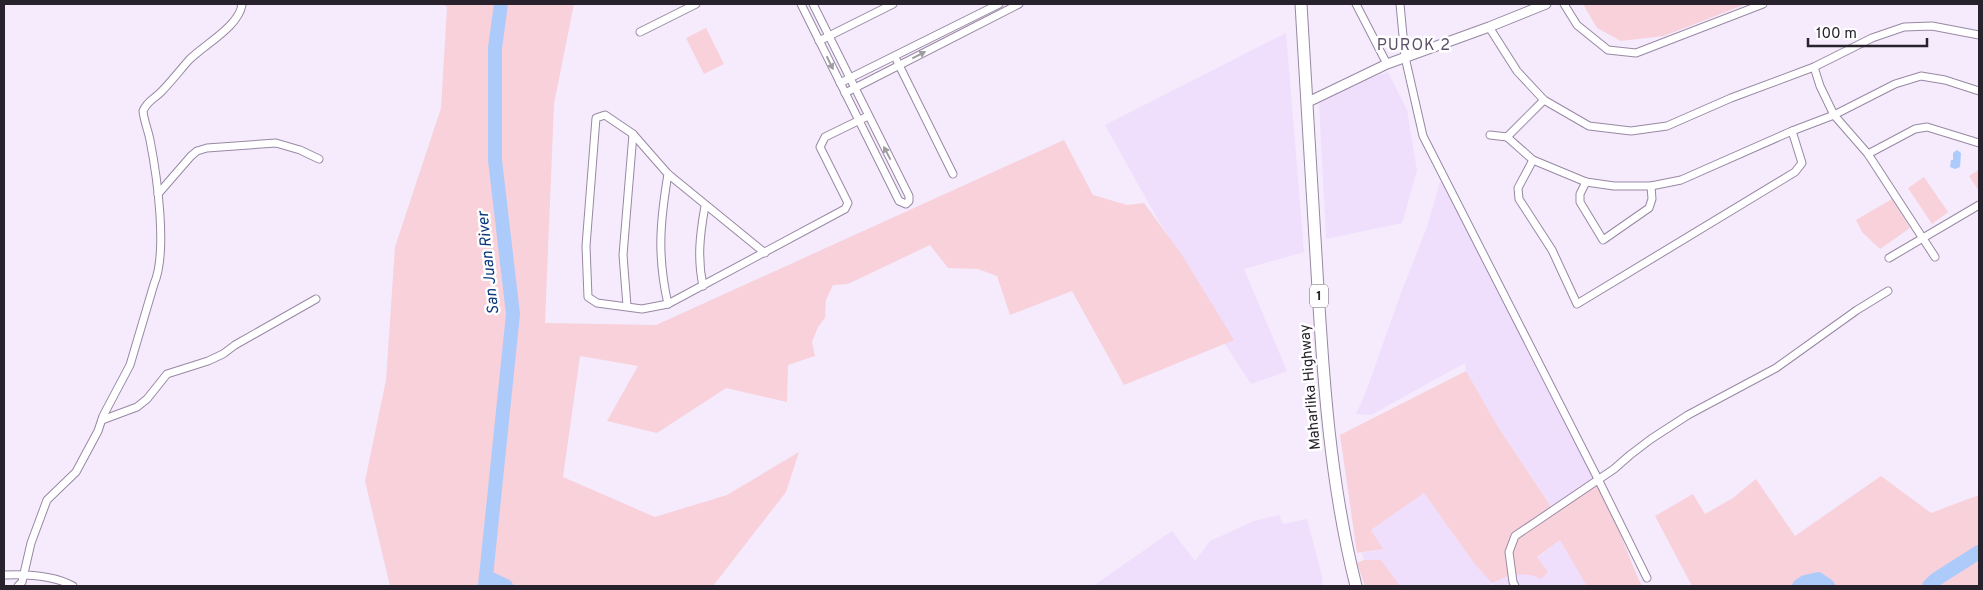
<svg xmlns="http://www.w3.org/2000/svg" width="1983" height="590" viewBox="0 0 1983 590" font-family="Overpass,sans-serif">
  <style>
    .built { fill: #efdefc }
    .green { fill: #f8d1da }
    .water { fill: #accbfb }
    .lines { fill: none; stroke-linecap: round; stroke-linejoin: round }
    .river { stroke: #accbfb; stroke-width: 14 }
    .minor-casing { stroke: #9888a4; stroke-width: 9 }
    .tertiary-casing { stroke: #9888a4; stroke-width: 11 }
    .trunk-casing { stroke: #9888a4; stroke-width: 13 }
    .minor { stroke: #fff; stroke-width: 7 }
    .tertiary { stroke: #fff; stroke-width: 9 }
    .trunk { stroke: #fff; stroke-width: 11 }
    .oneway { fill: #9e9ca0 }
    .labels { text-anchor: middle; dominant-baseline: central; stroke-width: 5; stroke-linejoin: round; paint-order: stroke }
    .shield { fill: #fff; stroke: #68646c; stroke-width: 1 }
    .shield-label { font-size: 14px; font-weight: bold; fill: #28222d }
    .street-label { font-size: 15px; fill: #28222d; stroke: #fff }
    .neighbourhood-label { font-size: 16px; letter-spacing: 1px; fill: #5f506a; stroke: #fff }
    .water-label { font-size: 16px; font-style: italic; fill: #0b397d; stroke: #fff }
  </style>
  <rect width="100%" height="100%" fill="#f5ebfd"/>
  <g class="built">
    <polygon points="1286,33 1304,252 1244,269 1287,371 1251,384 1225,344 1233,339 1157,218 1105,125"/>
    <polygon points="1388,72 1407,110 1417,171 1402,223 1326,239 1319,101 1329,93"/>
    <polygon points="1440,182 1445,184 1596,478 1551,506 1498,427 1466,371 1465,363 1371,415 1356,414 1367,389 1401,293 1427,227"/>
    <polygon points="1424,493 1474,563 1508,574 1533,574 1537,558 1560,540 1588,586 1494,586 1492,583 1487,586 1400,586 1381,560 1364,560 1362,553 1382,549 1371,530"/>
    <polygon points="1279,515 1283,524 1307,519 1322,576 1322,586 1093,586 1172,531 1195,561 1210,541 1254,521"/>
  </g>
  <g class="green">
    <polygon points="442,4 574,4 554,104 545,323 656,325 1064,140 1093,195 1127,205 1144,203 1182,255 1234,340 1124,385 1072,291 1010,315 997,276 978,269 948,268 930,245 848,284 833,285 826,300 825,318 818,327 812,342 815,356 788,365 787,402 726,388 657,433 607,421 638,366 580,356 563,477 655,517 727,495 799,452 786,492 713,586 390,586 365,481 386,380 395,247 441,108 447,7"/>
    <polygon points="1583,4 1746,4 1664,36 1621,41 1597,28"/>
    <polygon points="706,28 724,64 704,74 686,38"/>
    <polygon points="1979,170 1979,191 1969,176"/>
    <polygon points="1924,177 1948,212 1932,224 1908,188"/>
    <polygon points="1892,199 1910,228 1880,249 1862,232 1856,220"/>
    <path d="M1466,371l32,56 56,84 42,-28c21,32 29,69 46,103h-55l-27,-46 -23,17 11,15 -7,7c-17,-9 -33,-4 -49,4l-18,-20 -50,-70 -53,37 12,19 -26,4 -17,-118z"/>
    <polygon points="1881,476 1931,513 1979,495 1979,584 1976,586 1692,586 1655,516 1693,494 1705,514 1733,498 1756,479 1795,536"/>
    <polygon points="1364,560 1381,560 1400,586 1365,586 1357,563"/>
  </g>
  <polygon class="water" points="1957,150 1961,153 1960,167 1955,169 1950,167 1951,160 1953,160 1953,153"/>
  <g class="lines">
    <g class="river">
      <polyline points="487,577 506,586"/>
      <polyline points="485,586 513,314 495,160 495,48 501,4"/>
      <polyline points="1799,586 1805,582 1818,579 1828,586"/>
      <polyline points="1929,586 1935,580 1979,552"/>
    </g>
    <g class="minor-casing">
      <g id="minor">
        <polyline points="801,4 899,201 906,204 909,201 909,196 813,4"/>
        <polyline points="1356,4 1387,64"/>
        <polyline points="1400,4 1405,57 1423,136 1598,479 1647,578"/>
        <polyline points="1564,4 1577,25 1608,50 1636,53 1763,4"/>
        <polyline points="1489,27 1517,71 1544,100 1589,126 1631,131 1667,126 1731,98 1814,67 1872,38 1904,27 1932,26 1979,35"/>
        <polyline points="640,32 696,4"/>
        <polyline points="819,41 893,4"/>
        <polyline points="897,61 953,174"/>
        <polyline points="1814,67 1820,86 1834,115 1868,154 1935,257"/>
        <polyline points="840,83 999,4"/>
        <polyline points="845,93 1019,4"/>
        <polyline points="1490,135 1507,137 1544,100"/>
        <polyline points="1507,137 1533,160 1586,182 1614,186 1651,186 1681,180 1792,131 1834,115 1895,84 1921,76 1945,80 1979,91"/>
        <polyline points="1868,154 1915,129 1927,127 1979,143"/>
        <polyline points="1533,160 1518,188 1519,199 1552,250 1577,304 1795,172 1802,163 1792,131"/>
        <path d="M668,174c-8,48 -11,82 0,130"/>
        <polyline points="1586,182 1580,194 1580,202 1603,240 1649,208 1652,199 1651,186"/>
        <polyline points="158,194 191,156 197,151 207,148 276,143 300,150 319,159"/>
        <polyline points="765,253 668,174 633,134 605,115 596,118 586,246 588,297 597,303 642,309 668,304 845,209 848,203 820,147 825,137 868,116"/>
        <polyline points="1889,258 1979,205"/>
        <path d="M703,286c-6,-28 -3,-52 2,-80"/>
        <polyline points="627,306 623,255 633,134"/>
        <polyline points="102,420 137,407 147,399 167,374 208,361 223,354 235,345 316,299"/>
        <path d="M4,575c22,-1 49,0 69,11"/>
        <path d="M18,586l4,-4 9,-39 16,-43 29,-28 22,-41 5,-15 27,-51 24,-81c14,-32 3,-108 -4,-144 -2,-10 -6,-19 -7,-29 4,-10 11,-12 18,-19 10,-10 19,-22 28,-32 16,-16 49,-33 53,-55l-1,-1"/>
        <polyline points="1515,586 1513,582 1509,552 1515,536 1614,469 1630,455 1651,439 1688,415 1776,368 1857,310 1888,291"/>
      </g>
    </g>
    <g class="tertiary-casing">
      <polyline id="tertiary" points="1308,102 1387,64 1489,27 1546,4"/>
    </g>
    <g class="trunk-casing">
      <path id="trunk" d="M1301,4c5,89 11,178 16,268 6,106 13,211 39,314"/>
    </g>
    <use href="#minor" class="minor"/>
    <use href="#tertiary" class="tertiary"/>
    <use href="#trunk" class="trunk"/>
  </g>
  <defs><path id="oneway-solid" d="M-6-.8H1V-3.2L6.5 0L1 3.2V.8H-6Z" transform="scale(1.25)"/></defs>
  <g class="oneway">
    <use href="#oneway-solid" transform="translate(919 55) rotate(-27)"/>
    <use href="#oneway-solid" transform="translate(830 63) rotate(64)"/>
    <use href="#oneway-solid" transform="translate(887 153) rotate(-118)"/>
  </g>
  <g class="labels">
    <rect class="shield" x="1310" y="284.5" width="18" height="23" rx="4"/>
    <g class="shield-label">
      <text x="1319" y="296">1</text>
    </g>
    <g class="street-label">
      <text transform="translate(1311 387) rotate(-95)">Maharlika Highway</text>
    </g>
    <g class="neighbourhood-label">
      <text x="1414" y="46">PUROK 2</text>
    </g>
    <g class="water-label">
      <text transform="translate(489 263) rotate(-96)">San Juan River</text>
    </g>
  </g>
  <rect width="1983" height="590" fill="none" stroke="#28222d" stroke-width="10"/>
  <path d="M1808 38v8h119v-8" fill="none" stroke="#28222d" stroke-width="2.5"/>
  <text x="1816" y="38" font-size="15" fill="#28222d" stroke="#ffffff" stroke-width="4" paint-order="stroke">100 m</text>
</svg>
